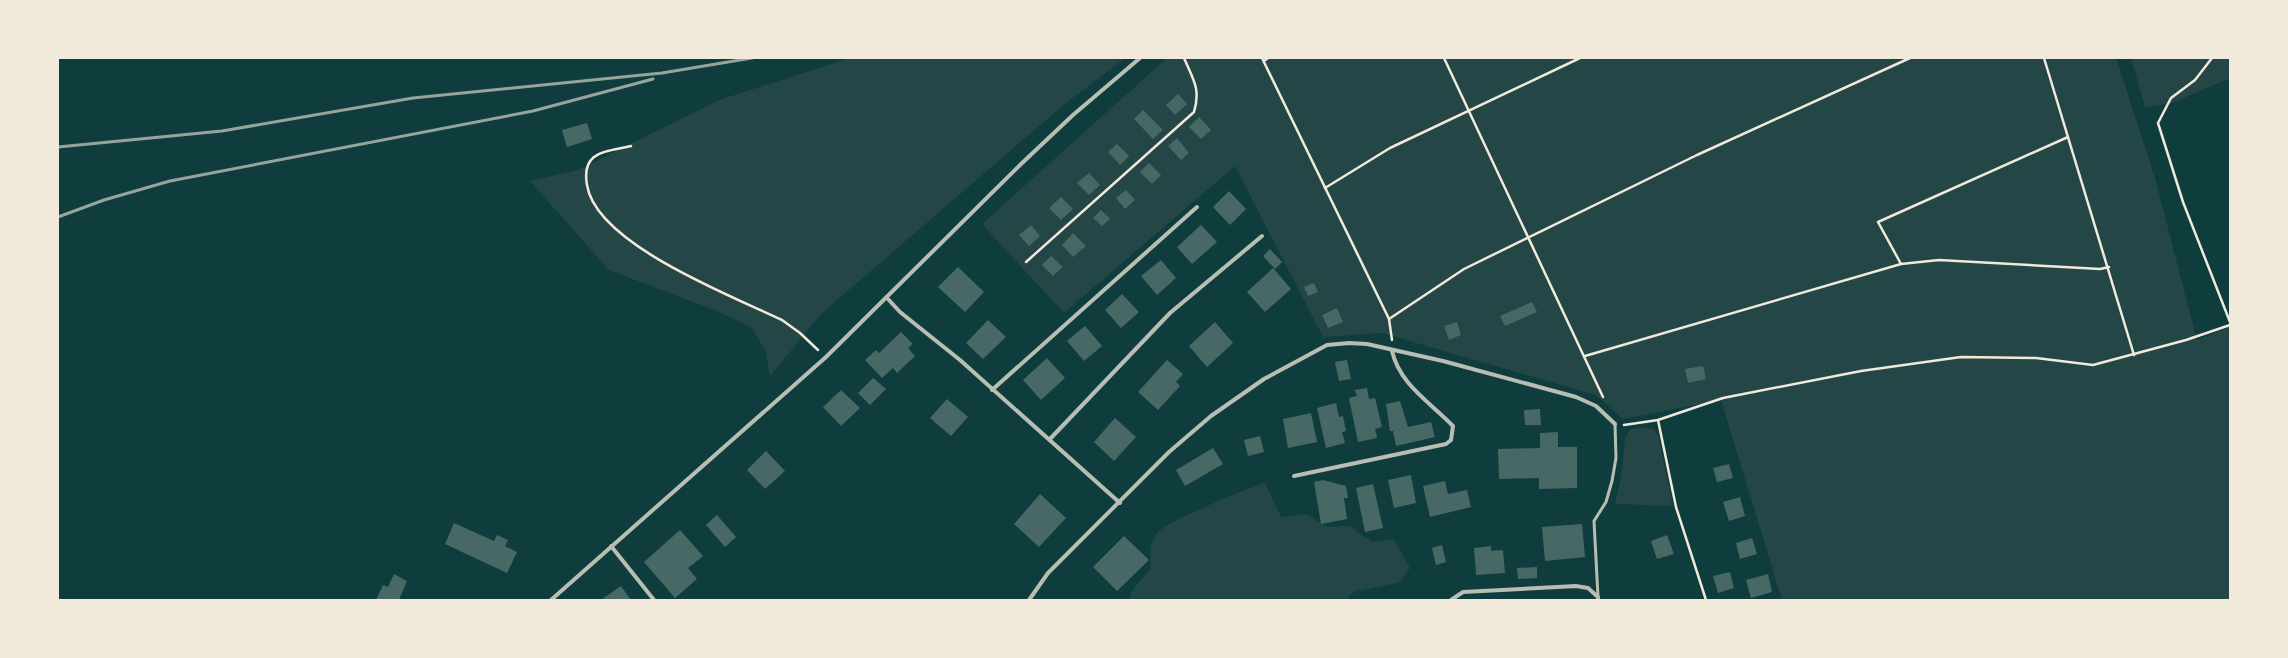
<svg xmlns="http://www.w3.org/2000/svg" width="2288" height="658" viewBox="0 0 2288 658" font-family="'Alegreya Sans',sans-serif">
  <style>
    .green { fill: #244646 }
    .building { fill: #486865 }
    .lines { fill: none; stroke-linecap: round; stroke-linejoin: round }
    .path { stroke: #f1e9da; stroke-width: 2.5 }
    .service { stroke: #b8beb3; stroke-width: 3 }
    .minor { stroke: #b8beb3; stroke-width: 4 }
    .rail { stroke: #97a49c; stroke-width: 3 }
  </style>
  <rect width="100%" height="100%" fill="#0f3d3e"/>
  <g class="green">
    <polygon points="850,58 1125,58 1066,103 822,313 770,376 766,352 752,328 717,311 609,270 530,181 578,170 719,100"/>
    <polygon points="1167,58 2116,58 2155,178 2197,340 2230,327 2230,600 1782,600 1721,400 1623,419 1596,395 1382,333 1323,337 1235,166 1064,313 982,224"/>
    <polygon points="2131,58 2230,58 2230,78 2170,104 2145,107"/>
    <polygon points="1638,428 1654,429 1658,436 1673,506 1615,504 1621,477 1625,438 1630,430"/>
    <path d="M1265,483l16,34 26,-3 20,13 22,-1 23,16 22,-3 16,29 -10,14 -46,10 -7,8h-217l1,-8 20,-24c-1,-14 -2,-23 6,-35 7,-10 92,-46 108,-50z"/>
  </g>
  <g class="building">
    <polygon points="1178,94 1187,104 1175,115 1166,105"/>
    <polygon points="1143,110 1163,130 1153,139 1134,119"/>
    <polygon points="1199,117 1211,130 1201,139 1189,127"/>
    <polygon points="587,123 592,139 567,147 562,130"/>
    <polygon points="1177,138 1189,153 1181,160 1168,146"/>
    <polygon points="1117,144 1129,156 1120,165 1108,152"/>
    <polygon points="1149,163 1161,175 1152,184 1140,172"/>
    <polygon points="1089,173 1100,185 1089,195 1077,183"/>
    <polygon points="1126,190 1135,200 1125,209 1116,198"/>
    <polygon points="1229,191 1246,209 1230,225 1213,207"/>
    <polygon points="1061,197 1073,209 1061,220 1049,208"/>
    <polygon points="1101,210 1110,219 1102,226 1093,218"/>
    <polygon points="1031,225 1040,236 1029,246 1019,235"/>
    <polygon points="1201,225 1217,242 1192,264 1177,247"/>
    <polygon points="1073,233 1086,246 1073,257 1062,245"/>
    <polygon points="1270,249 1282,262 1275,269 1263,256"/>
    <polygon points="1051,256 1063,267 1053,276 1042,265"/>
    <polygon points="1161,260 1176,278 1157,295 1141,276"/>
    <polygon points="958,267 984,292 965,312 938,287"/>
    <polygon points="1273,268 1291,289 1265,312 1247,292"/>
    <polygon points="1314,283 1318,292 1308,296 1304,287"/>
    <polygon points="1122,294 1139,312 1121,328 1105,310"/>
    <polygon points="1532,302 1537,312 1505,326 1500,316"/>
    <polygon points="1337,308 1343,322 1328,328 1322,315"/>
    <polygon points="988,320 1006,337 983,359 966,343"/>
    <polygon points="1215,322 1233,343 1207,367 1189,346"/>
    <polygon points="1457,322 1461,335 1449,340 1444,326"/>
    <polygon points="1085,326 1102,346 1084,361 1067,341"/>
    <polygon points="901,332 913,344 908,348 915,356 897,373 893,368 882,378 865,360 876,350 879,353"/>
    <polygon points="1047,358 1065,378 1041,400 1023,380"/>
    <polygon points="1167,360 1183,374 1176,382 1180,386 1158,410 1138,392"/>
    <polygon points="1347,360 1351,379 1339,381 1335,362"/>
    <polygon points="1703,366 1706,379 1688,383 1685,369"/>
    <polygon points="873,378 886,389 870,405 858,393"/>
    <polygon points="1367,388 1369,399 1375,398 1382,427 1375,429 1377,438 1358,442 1349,398 1357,396 1355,390"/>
    <polygon points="841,390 860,408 841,426 823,407"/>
    <polygon points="947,399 968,417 951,436 930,418"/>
    <polygon points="1400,401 1408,427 1431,422 1435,437 1396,446 1393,431 1390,431 1386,404"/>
    <polygon points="1336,403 1339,417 1343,416 1346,431 1342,432 1345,443 1326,448 1317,408"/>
    <polygon points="1540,409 1541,425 1525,425 1524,410"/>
    <polygon points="1311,413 1317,442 1288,448 1283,419"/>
    <polygon points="1115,418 1136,437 1114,461 1094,442"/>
    <polygon points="1558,432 1558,447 1577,447 1577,488 1539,489 1539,478 1499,479 1498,449 1540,448 1540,433"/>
    <polygon points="1260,436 1264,452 1248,456 1244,440"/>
    <polygon points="1213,448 1223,464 1185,486 1176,470"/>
    <polygon points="766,451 785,471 765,489 747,470"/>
    <polygon points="1729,464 1733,478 1717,482 1713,468"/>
    <polygon points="1411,475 1416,503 1394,508 1388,480"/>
    <polygon points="1323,480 1346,486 1348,498 1344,498 1347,519 1321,524 1314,482"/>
    <polygon points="1445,481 1448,494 1467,490 1471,507 1430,517 1423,486"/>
    <polygon points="1373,484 1383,528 1365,532 1356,488"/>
    <polygon points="1040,494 1066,518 1039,547 1014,524"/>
    <polygon points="1740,497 1745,516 1729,521 1723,502"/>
    <polygon points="717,515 736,537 725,547 706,525"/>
    <polygon points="454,523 494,541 497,535 508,540 505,546 517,552 507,573 445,544"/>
    <polygon points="1582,524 1585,557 1545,561 1542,527"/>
    <polygon points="680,530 703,556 688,568 697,579 675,598 644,562"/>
    <polygon points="1667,535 1674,554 1657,559 1651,541"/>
    <polygon points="1124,536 1149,560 1117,591 1093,567"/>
    <polygon points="1752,538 1757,554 1740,559 1736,543"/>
    <polygon points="1442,545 1446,562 1436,565 1432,548"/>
    <polygon points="1491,546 1491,551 1503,550 1505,573 1476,575 1474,548"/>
    <polygon points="1537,567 1537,578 1518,579 1517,568"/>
    <polygon points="1730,572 1734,588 1718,593 1713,576"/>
    <polygon points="394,574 407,581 399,600 376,600 383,585 388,587"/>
    <polygon points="1768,574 1772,592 1751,598 1746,580"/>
    <polygon points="621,586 631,600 601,600"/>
  </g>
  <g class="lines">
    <g class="path">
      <polyline points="1262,58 1389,319 1392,340"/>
      <polyline points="1444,58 1603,397"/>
      <polyline points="2044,58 2134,355"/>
      <polyline points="2212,58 2195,80 2171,98 2158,123 2183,202 2230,322"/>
      <polyline points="1264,61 1268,58"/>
      <path d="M631,146c-26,6 -50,5 -44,39 9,59 145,111 195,135l18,13 18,17"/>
      <polyline points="1325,188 1390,148 1580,58"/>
      <path d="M1026,262l168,-150c7,-23 -1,-33 -10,-54"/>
      <polyline points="1901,264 1878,222 2068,137"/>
      <polyline points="1389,319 1464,269 1697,155 1910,58"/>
      <polyline points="1585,356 1901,264 1939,260 2100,269 2109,267"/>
      <polyline points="1658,420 1676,507 1706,600"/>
      <polyline points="1624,425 1658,420 1723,398 1861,371 1961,357 2036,358 2093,365 2186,340 2230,325"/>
    </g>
    <polyline class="service" points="1598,597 1594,521 1606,502 1612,481 1616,458 1615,424"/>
    <g class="minor">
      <polyline points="887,298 900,312 960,360 1120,503"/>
      <polyline points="992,390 1197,207"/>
      <polyline points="1050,439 1170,313 1262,236"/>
      <path d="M1294,476l152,-32 5,-4 2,-14c-23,-24 -53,-41 -61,-75"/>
      <polyline points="611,546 654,600"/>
      <polyline points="551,600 826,357 1020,165 1073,115 1140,58"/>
      <polyline points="1029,600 1048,573 1169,452 1211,416 1264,379 1327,345 1349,343 1367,344 1443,361 1576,397 1596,406 1615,424"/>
      <polyline points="1451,600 1463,592 1576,586 1588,588 1598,597 1598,600"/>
    </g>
    <g class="rail">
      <polyline points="58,147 222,131 413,98 662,73 752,58"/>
      <polyline points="58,217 104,200 170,181 533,111 653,79"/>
    </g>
  </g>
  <rect width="2288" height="658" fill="none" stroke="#f1e9da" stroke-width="118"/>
</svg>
